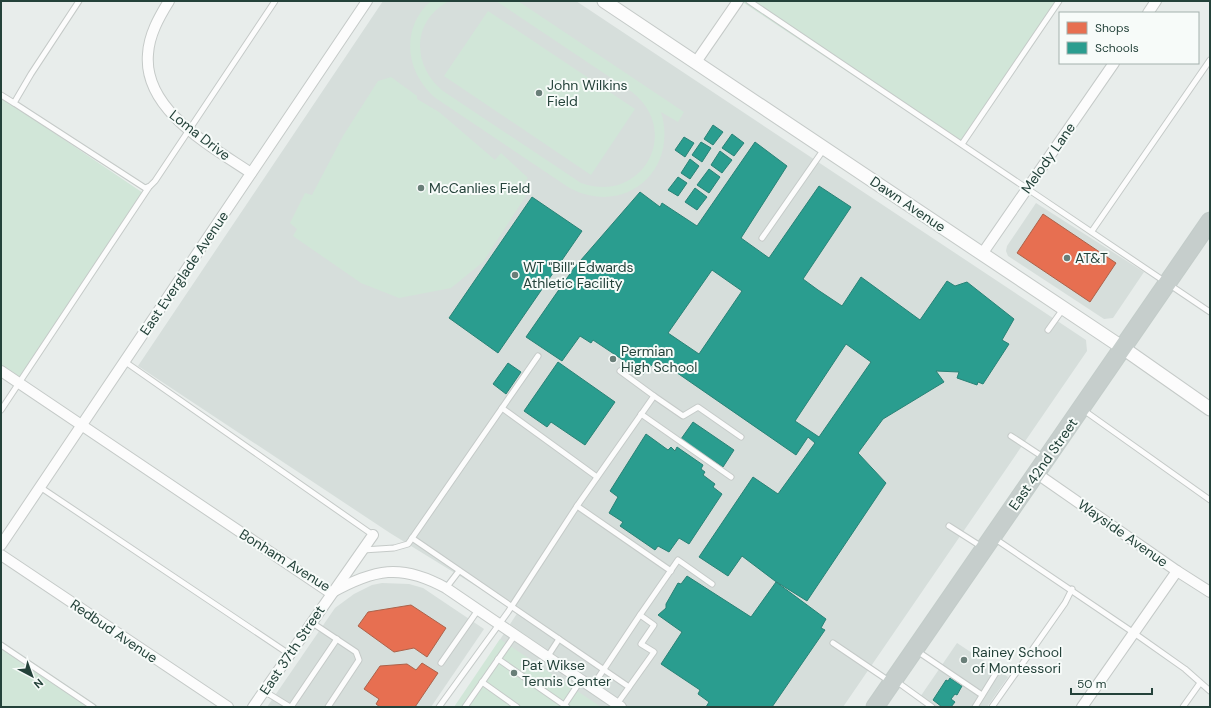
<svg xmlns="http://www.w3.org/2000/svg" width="1211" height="708" viewBox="0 0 1211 708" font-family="'DM Sans',sans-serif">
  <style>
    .built { fill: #d6dedb }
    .green { fill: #d1e6d8 }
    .shops { fill: #e76f51; stroke: #ac624a }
    .schools { fill: #2a9d8f; stroke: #288276; fill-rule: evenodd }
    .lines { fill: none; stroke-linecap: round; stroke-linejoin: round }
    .service-casing { stroke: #c5cac8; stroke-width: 7 }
    .minor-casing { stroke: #c5cac8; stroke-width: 12 }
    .tertiary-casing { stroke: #c5cac8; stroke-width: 15 }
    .trunk-casing { stroke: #c3ccc9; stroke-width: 19 }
    .service { stroke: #fcfcfc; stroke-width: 5 }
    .minor { stroke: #fcfcfc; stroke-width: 10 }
    .tertiary { stroke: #fcfcfc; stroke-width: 13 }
    .trunk { stroke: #c6cecc; stroke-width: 17 }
    .poi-dot { fill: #697e78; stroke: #f7fbf9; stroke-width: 1.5 }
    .labels { text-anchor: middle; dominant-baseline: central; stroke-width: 4; stroke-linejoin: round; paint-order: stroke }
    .poi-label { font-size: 14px; fill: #24423a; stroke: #f7fbf9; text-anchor: start }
    .street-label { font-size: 14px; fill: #24423a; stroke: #f7fbf9 }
  </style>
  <rect width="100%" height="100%" fill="#e8edeb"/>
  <g class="built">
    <polygon points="383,1 576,1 1086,340 1087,351 843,707 456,707 518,612 390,533 138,366"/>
    <polygon points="1036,203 1144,272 1113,318 1104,319 1008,256 1006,251 1007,246"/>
    <polygon points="382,583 409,584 423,588 484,629 431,707 267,707 335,608 354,594 372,585"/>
    <polygon points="957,643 1008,677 987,707 928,707 918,700"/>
  </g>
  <g class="green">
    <path d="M431,1h18c-38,20 -37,65 -6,90l138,92c60,22 102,-51 51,-91l-136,-91h22l166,111 -6,10 -17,-10c18,60 -38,106 -93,75l-131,-88c-31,-25 -38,-70 -6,-98z"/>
    <polygon points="741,1 1061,1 961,147"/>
    <polygon points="488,11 635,109 591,175 444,76"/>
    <polygon points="391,77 417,96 417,99 439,112 495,160 501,153 528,178 523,185 529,191 483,262 451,288 399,298 361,283 293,236 297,229 290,223 305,193 312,195 343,136 378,81"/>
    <polygon points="1,97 146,195 19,383 1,371"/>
    <polygon points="500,639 601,707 454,707"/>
    <polygon points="1,641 99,707 1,707"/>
  </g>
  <g class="shops">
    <polygon points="1043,214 1116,263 1090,302 1017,253"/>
    <polygon points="411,605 446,628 427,657 414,648 394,652 358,626 368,612"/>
    <polygon points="422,663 438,673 415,707 380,707 376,704 379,699 364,689 380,666 407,664 416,670"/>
  </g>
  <g class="schools">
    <polygon points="713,125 723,132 713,145 704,139"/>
    <polygon points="732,134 744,143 734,156 722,148"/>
    <polygon points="684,137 694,143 685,157 675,150"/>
    <polygon points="701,142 711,148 702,162 692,155"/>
    <path d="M755,142l32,24 -46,72 28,20 50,-72 32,21 -48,72 15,11 24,16 19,-29 59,43 27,-39 8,5 12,-4 47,37 -12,21 7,4 -26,40 -5,-2 -1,3 -20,-7 2,-6 -23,-1 8,11 -61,37 -25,34 28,30 -79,118 -32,-20 -33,-25 -14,20 -29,-19 54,-80 25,17 37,-51 -7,-6 -12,18 -139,-96 -13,15 -51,-34 -2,3 -11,-7 -18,25 -36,-24 48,-69 66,-76 20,15 2,-4 35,23zM712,270l30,21 -43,63 -31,-21zM846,344l25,18 -52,75 -24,-16z"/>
    <polygon points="720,151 732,160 722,173 711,165"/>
    <polygon points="690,159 699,166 690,179 681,173"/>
    <polygon points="709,169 720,177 709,193 697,185"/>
    <polygon points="678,177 687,183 678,196 668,190"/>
    <polygon points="695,188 707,197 697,210 685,202"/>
    <polygon points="532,197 582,231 498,353 449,318"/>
    <polygon points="558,362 615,402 585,445 551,422 547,427 524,411"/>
    <polygon points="508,363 521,372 506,394 493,384"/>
    <polygon points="693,422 734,450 723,467 681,439"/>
    <polygon points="646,434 668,450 671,447 675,451 677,447 703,465 701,469 705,472 703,475 715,484 713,487 722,494 689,544 679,538 669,552 658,546 655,550 620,526 623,522 609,513 618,497 610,491"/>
    <polygon points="687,576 751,617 776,582 826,619 821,628 825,630 772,707 706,707 709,702 698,694 700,690 661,664 682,632 658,615 666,608 666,604 678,583 681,584"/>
    <polygon points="950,678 962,686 957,695 955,694 951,699 955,702 951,707 942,707 933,700 946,680 948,681"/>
  </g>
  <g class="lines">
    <g class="service-casing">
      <g id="service">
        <polyline points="79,1 31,74 14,103 145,188 150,186 155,181 275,1"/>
        <polyline points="749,1 1210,312"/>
        <polyline points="1,95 14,103"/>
        <polyline points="962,144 1059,1"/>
        <polyline points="1092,231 1210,60"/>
        <polyline points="762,238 824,149"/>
        <polyline points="1048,330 1063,309"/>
        <polyline points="124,361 373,535"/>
        <polyline points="620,371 654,396"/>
        <polyline points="502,408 597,477"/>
        <polyline points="1082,409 1210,500"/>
        <polyline points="1,410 149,187"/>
        <polyline points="641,414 731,477"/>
        <polyline points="1011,436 1043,457"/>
        <polyline points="40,487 289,654"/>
        <polyline points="577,506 654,396 683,416 698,407 741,437"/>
        <polyline points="949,526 982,547"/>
        <polyline points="412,538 629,687"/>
        <polyline points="994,538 1134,633 1185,669 1210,691"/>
        <polyline points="363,550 394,548 408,544 538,356"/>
        <polyline points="446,588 459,571"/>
        <polyline points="311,622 356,652 359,660 328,707"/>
        <polyline points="833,643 889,681"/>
        <polyline points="1,645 93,707"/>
        <polyline points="917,651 982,695"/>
        <polyline points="548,656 559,639"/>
        <polyline points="498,659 567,707"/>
        <polyline points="441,663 478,610"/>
        <polyline points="896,681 932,707"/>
        <polyline points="482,682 517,707"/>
        <polyline points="592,687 640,615"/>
        <polyline points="264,691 290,707"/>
        <polyline points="617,704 654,652 641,644 654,625 640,615 678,560 712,584"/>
        <polyline points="291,707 337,639"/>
        <polyline points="439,707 508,612 577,506 671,571"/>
        <polyline points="465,707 515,635"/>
        <polyline points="563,707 581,680"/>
        <polyline points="975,707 996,673"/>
        <polyline points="992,707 1065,603 1072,589"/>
        <polyline points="1183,707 1200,683"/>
      </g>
    </g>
    <g class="minor-casing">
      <g id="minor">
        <path d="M169,1c-10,16 -20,34 -21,53 -5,56 63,92 103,119"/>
        <polyline points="1148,13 1156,1"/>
        <polyline points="696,62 738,1"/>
        <polyline points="982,254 1114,63"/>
        <path d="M1,371l330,222c43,-24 70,-30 115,-5l175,119"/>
        <polyline points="1036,473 1177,571 1210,592"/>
        <polyline points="1,545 367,1"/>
        <polyline points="1,555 228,707"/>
        <polyline points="253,707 373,535"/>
        <polyline points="1082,707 1177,571"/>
      </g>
    </g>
    <g class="tertiary-casing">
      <polyline id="tertiary" points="604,1 1123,348 1210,409"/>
    </g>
    <g class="trunk-casing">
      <polyline id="trunk" points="875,707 1210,221"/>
    </g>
    <use href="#service" class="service"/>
    <use href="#minor" class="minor"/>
    <use href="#tertiary" class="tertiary"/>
    <use href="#trunk" class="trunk"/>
  </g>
  <g class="poi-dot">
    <circle cx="539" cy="93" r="4"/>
    <circle cx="421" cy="188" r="4"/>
    <circle cx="1067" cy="258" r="4"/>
    <circle cx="515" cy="275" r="4"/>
    <circle cx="613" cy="359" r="4"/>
    <circle cx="964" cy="660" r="4"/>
    <circle cx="514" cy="673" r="4"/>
  </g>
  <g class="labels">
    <g class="poi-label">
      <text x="547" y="85">John Wilkins<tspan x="547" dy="16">Field</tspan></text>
      <text x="429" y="188">McCanlies Field</text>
      <text x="1075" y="258">AT&amp;T</text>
      <text x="523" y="267">WT "Bill" Edwards<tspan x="523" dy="16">Athletic Facility</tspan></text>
      <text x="621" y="351">Permian<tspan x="621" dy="16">High School</tspan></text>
      <text x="972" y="652">Rainey School<tspan x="972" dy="16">of Montessori</tspan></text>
      <text x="522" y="665">Pat Wikse<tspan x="522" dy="16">Tennis Center</tspan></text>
    </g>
    <g class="street-label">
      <text transform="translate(200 135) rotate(38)">Loma Drive</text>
      <text transform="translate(1048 158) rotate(-55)">Melody Lane</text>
      <text transform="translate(908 204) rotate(34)">Dawn Avenue</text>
      <text transform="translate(184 273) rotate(-56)">East Everglade Avenue</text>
      <text transform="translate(1043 464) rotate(-55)">East 42nd Street</text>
      <text transform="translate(1123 533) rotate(35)">Wayside Avenue</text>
      <text transform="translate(285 560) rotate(32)">Bonham Avenue</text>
      <text transform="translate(114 631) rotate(34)">Redbud Avenue</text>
      <text transform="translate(292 650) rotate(-56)">East 37th Street</text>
    </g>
  </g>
  <rect width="1211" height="708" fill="none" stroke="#24423a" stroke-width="4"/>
  <rect x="1059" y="12" width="140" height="52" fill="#f7fbf9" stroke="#a3b1ad"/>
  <rect x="1067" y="22" width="20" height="12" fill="#e76f51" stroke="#a3b1ad"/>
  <text x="1095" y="32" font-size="12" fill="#24423a">Shops</text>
  <rect x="1067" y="42" width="20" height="12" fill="#2a9d8f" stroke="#a3b1ad"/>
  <text x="1095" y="52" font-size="12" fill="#24423a">Schools</text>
  <g transform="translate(32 676) rotate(139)" stroke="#f7fbf9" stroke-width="3" paint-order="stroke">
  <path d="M0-3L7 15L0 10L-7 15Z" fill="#24423a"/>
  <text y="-6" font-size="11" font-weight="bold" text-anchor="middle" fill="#24423a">N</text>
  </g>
  <path d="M1071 688v6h81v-6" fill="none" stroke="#24423a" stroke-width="2"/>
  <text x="1077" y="688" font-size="12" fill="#24423a" stroke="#f7fbf9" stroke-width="3" paint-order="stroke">50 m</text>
</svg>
